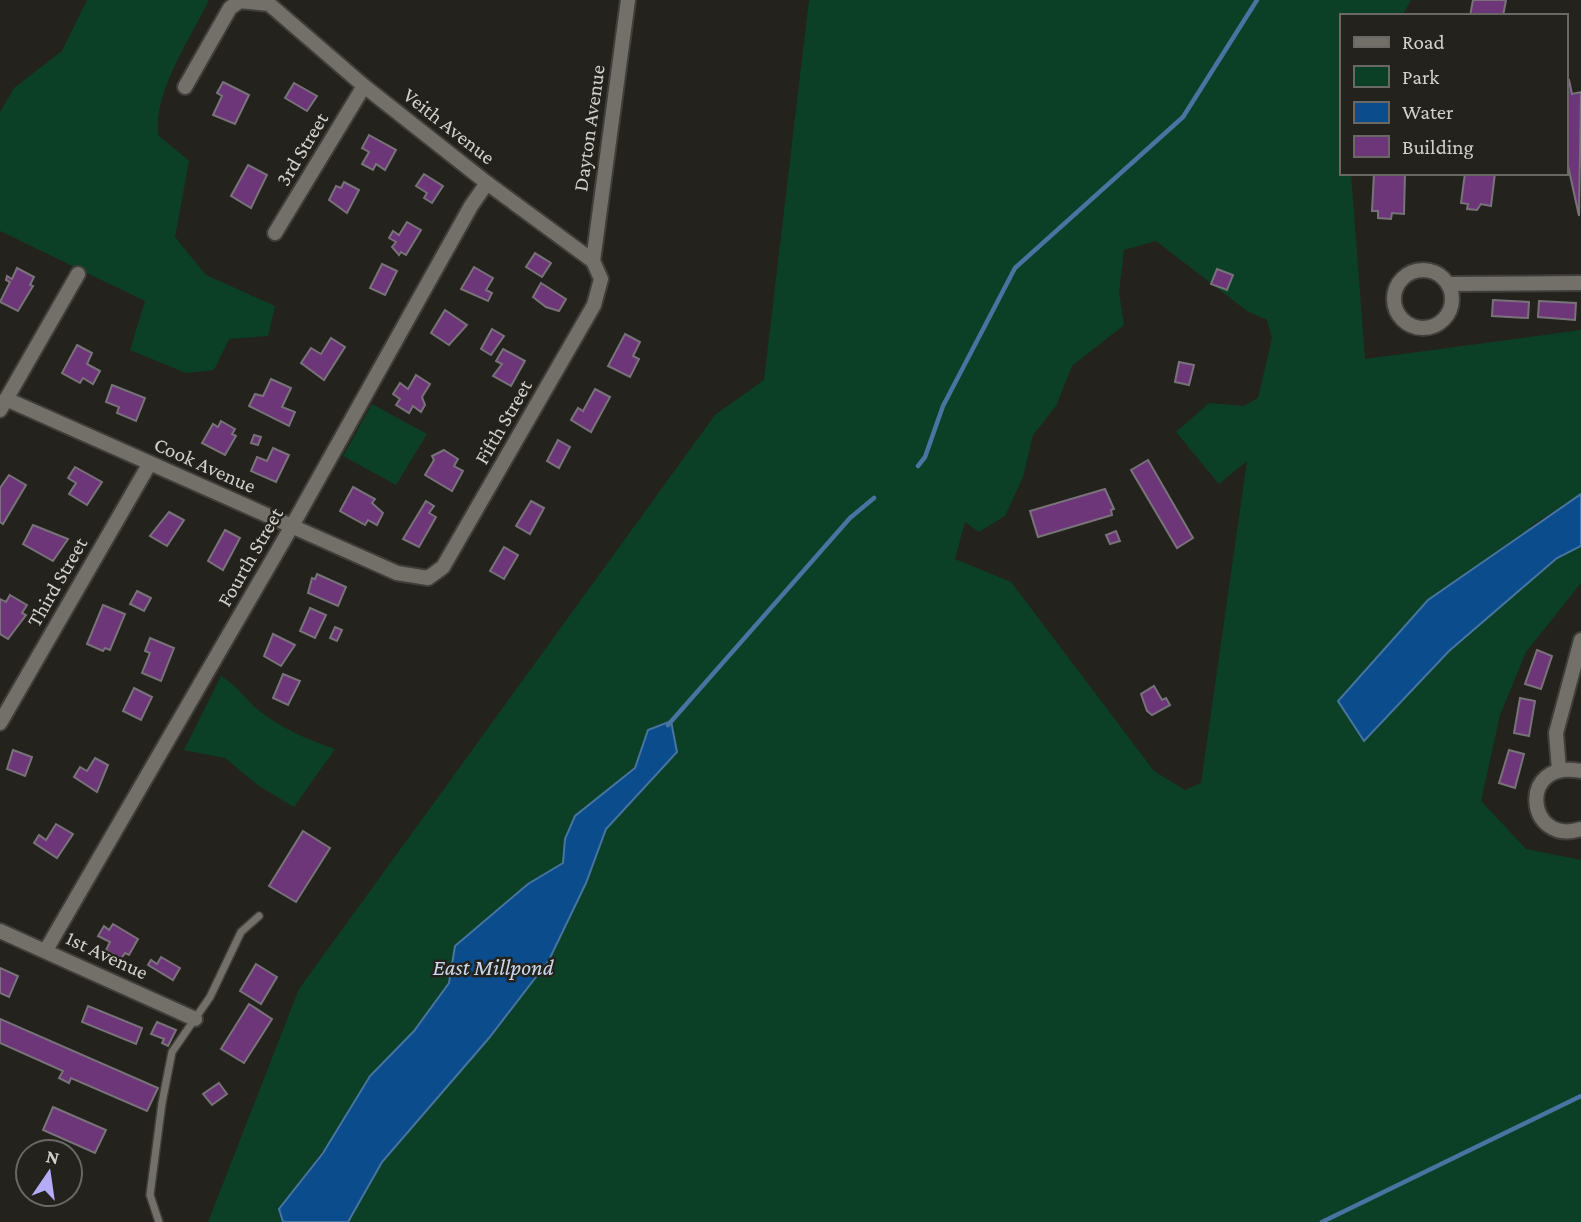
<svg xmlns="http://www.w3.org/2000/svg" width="1581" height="1222" viewBox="0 0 1581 1222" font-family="'Crimson Pro',serif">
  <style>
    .green { fill: #0b4026; fill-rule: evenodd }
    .water { fill: #0b4c8c; stroke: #4774a0; stroke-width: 2 }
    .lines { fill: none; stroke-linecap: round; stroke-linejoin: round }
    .stream { stroke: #4774a0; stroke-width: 4.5 }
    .building { fill: #6d3679; stroke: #787379; stroke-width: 2 }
    .lane-casing { stroke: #403e3b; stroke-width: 10 }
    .street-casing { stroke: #403e3b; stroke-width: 18 }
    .lane { stroke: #727069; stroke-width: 7 }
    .street { stroke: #727069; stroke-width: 14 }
    .labels { text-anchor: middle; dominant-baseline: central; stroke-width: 5; stroke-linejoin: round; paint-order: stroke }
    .street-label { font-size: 21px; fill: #d3d1ce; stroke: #24221d }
    .water-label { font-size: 23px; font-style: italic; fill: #cad9ec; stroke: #24221d }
  </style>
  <rect width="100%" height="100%" fill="#24221d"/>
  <g class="green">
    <path d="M87,0h122c-19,39 -56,93 -51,135l31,26 -14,76 31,38 69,31 -7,30 -39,3 -15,31 -28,3 -56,-23 15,-49 -145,-70v-119l14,-24 48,-37z"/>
    <path d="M809,0h602l-9,16h-61v157h10l14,186 216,-29v164l-47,30 -196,177 26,40 85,-90 108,-93 24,-12v37l-55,69 -26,63 -19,86 45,48 55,11v362h-1233l34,-60 107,-124 60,-78 37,-77 20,-54 71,-77 -6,-31 -23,9 -13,38 -60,48 -10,23 -2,24 -35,21 -72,61 -7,38 -170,226 4,13h-75l91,-233 416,-574 49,-35zM1156,241l91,70 20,9 5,18 -14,60 -14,8 -35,-3 -33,29 43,52 28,-23 -46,322 -16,7 -31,-19 -143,-189 -56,-23 10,-37 14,10 26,-16 18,-39 10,-42 23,-29 16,-40 52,-41 -5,-32 5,-43z"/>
    <polygon points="372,404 427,434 396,485 343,456"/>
    <path d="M221,676c18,11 22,21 36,33 25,20 49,30 78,40l-41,58 -35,-21 -34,-28 -41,-8z"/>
  </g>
  <g class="water">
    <polygon points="1581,494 1581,546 1557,558 1449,651 1364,741 1338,701 1428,600"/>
    <polygon points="671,721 677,752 606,829 586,883 549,960 489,1038 382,1162 348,1222 283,1222 279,1209 323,1153 370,1076 414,1031 449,983 455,946 528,884 563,863 565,839 575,816 635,768 648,730"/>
  </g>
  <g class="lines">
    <g class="stream">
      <polyline points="918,466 925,457 943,406 1015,268 1183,117 1257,0"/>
      <polyline points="668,725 850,518 874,498"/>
      <polyline points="1322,1222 1581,1096"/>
    </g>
  </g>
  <g class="building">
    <polygon points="1473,0 1506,0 1503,16 1470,16"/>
    <polygon points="1569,80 1572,94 1581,92 1579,216 1565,152 1565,81"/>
    <polygon points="223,82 249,95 235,124 213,115 222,96 217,93"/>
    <polygon points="294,83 317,96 307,111 285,98"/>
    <polygon points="369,135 396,150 385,170 376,164 373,170 362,164 369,152 362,148"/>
    <polygon points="248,165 267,175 251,208 231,196"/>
    <polygon points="1374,173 1405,173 1404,214 1392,213 1391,219 1378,218 1378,211 1372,211"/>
    <polygon points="1465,173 1495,173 1491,206 1481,204 1477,210 1467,209 1468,204 1461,203"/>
    <polygon points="424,174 443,186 432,203 424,198 427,193 416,186"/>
    <polygon points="344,182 359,190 347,213 329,200 336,186 341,188"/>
    <polygon points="407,222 421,230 406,255 401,252 399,255 392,247 396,242 389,238 393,231 399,235"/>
    <polygon points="535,253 551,263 542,277 526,267"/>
    <polygon points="382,264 397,271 385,295 370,288"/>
    <polygon points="474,267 493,278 486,290 492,293 488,301 461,289"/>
    <polygon points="17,268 34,277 30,285 33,286 18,311 0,302 10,282 6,280 7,276 12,279"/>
    <polygon points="1217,269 1233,275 1227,290 1211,284"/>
    <polygon points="541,283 566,299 559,311 546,307 533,297"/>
    <polygon points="1493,300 1529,302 1528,318 1492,316"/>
    <polygon points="1539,301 1576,303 1575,320 1538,317"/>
    <polygon points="445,310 467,325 449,345 431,333"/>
    <polygon points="492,329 504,336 491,355 481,349"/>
    <polygon points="625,334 640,342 633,356 639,359 630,377 608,366"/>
    <polygon points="331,338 345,347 324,380 301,363 311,348 321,354"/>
    <polygon points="77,345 92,353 87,364 100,371 93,384 83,378 80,383 62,373"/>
    <polygon points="503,349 525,361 511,386 493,376 502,364 496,361"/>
    <polygon points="1179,362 1194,365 1189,385 1175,382"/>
    <polygon points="416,375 430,384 422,397 425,405 421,412 413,406 409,413 396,405 400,399 393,394 400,383 408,389"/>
    <polygon points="271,379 291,388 282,407 295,412 289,426 249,406 255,394 263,396"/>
    <polygon points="112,385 145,398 136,421 117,413 119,407 106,402"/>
    <polygon points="595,389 610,397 591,432 571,420 578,408 583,411"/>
    <polygon points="221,421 235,429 232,434 236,436 225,455 202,443 213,424 218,427"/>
    <polygon points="254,435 261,437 258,445 251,443"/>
    <polygon points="558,440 570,447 559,468 547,461"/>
    <polygon points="273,448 289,455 276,482 251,471 257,457 267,461"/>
    <polygon points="444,450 458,459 454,466 463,471 452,491 425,475 434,460 432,456"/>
    <polygon points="1148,460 1193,538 1177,548 1131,470"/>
    <polygon points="75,467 102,482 87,505 69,494 76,483 68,478"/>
    <polygon points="9,475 26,485 3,524 0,522 0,488"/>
    <polygon points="353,487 375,499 372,503 383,513 377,525 368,520 365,525 340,511"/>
    <polygon points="1105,489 1114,509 1111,510 1112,515 1038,537 1030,511"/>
    <polygon points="426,501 434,506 429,513 436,517 419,547 403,539"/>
    <polygon points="531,501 544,508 530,534 516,526"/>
    <polygon points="169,512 184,520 167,546 150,536"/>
    <polygon points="33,525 68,539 53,561 23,544"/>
    <polygon points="225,530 240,538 223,570 208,561"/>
    <polygon points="1116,531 1120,541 1110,544 1106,535"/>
    <polygon points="504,547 518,555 504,579 490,571"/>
    <polygon points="317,574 346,587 338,606 308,593 312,578 315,579"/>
    <polygon points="137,591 151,598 144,611 130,604"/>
    <polygon points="10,595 27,605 22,613 26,615 8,639 0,634 0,599 6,602"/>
    <polygon points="103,605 125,614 110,650 105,648 103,651 87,644"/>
    <polygon points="310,608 326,615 315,638 300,631"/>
    <polygon points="335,627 342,630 337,641 330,638"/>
    <polygon points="273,634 295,645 281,666 264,656"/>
    <polygon points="150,638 174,648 161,681 142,673 150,653 145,651"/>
    <polygon points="1537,650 1552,656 1541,689 1525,684"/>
    <polygon points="283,674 300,681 288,705 273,698"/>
    <polygon points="1154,686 1162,700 1166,698 1170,705 1152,715 1147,711 1141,694"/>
    <polygon points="134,688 152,697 141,720 123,711"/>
    <polygon points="1520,698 1535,701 1529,736 1514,733"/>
    <polygon points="13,750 32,757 25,776 7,769"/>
    <polygon points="1509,750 1524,754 1515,788 1499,783"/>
    <polygon points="95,758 108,765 97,792 74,777 80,767 87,771"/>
    <polygon points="56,824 73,834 57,858 34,843 39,835 46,840"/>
    <polygon points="303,831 330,848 296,902 269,886"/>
    <polygon points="113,924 138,939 129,955 125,953 121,959 106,950 110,942 98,936 104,926 109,930"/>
    <polygon points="161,957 180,968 173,980 148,965 151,960 157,964"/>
    <polygon points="256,964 277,977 261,1004 240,991"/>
    <polygon points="0,968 18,976 9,997 0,993"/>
    <polygon points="249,1004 272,1019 244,1063 221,1049"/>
    <polygon points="88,1006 142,1028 136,1044 82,1022"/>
    <polygon points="0,1019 158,1088 147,1111 71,1078 69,1083 59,1078 63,1071 0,1043"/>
    <polygon points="157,1022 176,1030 168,1046 162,1043 164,1039 151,1034"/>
    <polygon points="219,1083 227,1094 212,1105 203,1094"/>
    <polygon points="53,1107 106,1130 95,1153 43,1130"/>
  </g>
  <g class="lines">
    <g class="lane-casing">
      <polyline id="lane" points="159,1222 150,1195 162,1103 172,1052 210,997 241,932 259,916"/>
    </g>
    <g class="street-casing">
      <g id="street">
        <polyline points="275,233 364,86"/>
        <polyline points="593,261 628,0"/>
        <circle cx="1423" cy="299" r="29"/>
        <polyline points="1448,284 1581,283"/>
        <polyline points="6,399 397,573 428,578 443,567 594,305 601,279 593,261 487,183 364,86 269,4 240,1 230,8 185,87"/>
        <polyline points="0,410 78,274"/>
        <polyline points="0,723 150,463"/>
        <polyline points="1559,770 1556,733 1581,640"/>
        <path d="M1581,771c-64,-13 -55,76 0,58"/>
        <polyline points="0,931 195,1019"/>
        <polyline points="46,950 292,526 471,206 487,183"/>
      </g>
    </g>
    <use href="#lane" class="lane"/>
    <use href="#street" class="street"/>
  </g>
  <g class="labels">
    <g class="street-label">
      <text transform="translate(449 126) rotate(38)">Veith Avenue</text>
      <text transform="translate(589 128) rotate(-82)">Dayton Avenue</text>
      <text transform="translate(302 149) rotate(-59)">3rd Street</text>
      <text transform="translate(503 422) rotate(-60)">Fifth Street</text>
      <text transform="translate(205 465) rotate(24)">Cook Avenue</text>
      <text transform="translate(250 557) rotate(-60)">Fourth Street</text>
      <text transform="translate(57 582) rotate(-60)">Third Street</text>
      <text transform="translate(107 955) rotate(25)">1st Avenue</text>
    </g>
    <g class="water-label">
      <text x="493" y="967">East Millpond</text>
    </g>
  </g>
  <rect x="1340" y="14" width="228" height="161" fill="#24221d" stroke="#6a6864" stroke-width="2"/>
  <rect x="1354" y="37" width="35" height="10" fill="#727069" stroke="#6a6864" stroke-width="2"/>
  <text x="1402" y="49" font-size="21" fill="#d3d1ce">Road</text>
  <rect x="1354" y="66" width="35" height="21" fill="#0b4026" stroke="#6a6864" stroke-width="2"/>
  <text x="1402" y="84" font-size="21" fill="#d3d1ce">Park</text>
  <rect x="1354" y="102" width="35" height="21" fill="#0b4c8c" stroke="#6a6864" stroke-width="2"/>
  <text x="1402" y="119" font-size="21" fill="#d3d1ce">Water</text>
  <rect x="1354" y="136" width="35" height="21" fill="#6d3679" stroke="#6a6864" stroke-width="2"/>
  <text x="1402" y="154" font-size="21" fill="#d3d1ce">Building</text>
  <g transform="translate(49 1173) rotate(13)"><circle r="33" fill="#24221d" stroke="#6a6864" stroke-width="2"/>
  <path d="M0-5L12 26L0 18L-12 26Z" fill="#b5acf8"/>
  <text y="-10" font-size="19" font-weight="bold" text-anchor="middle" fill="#d3d1ce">N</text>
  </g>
</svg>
